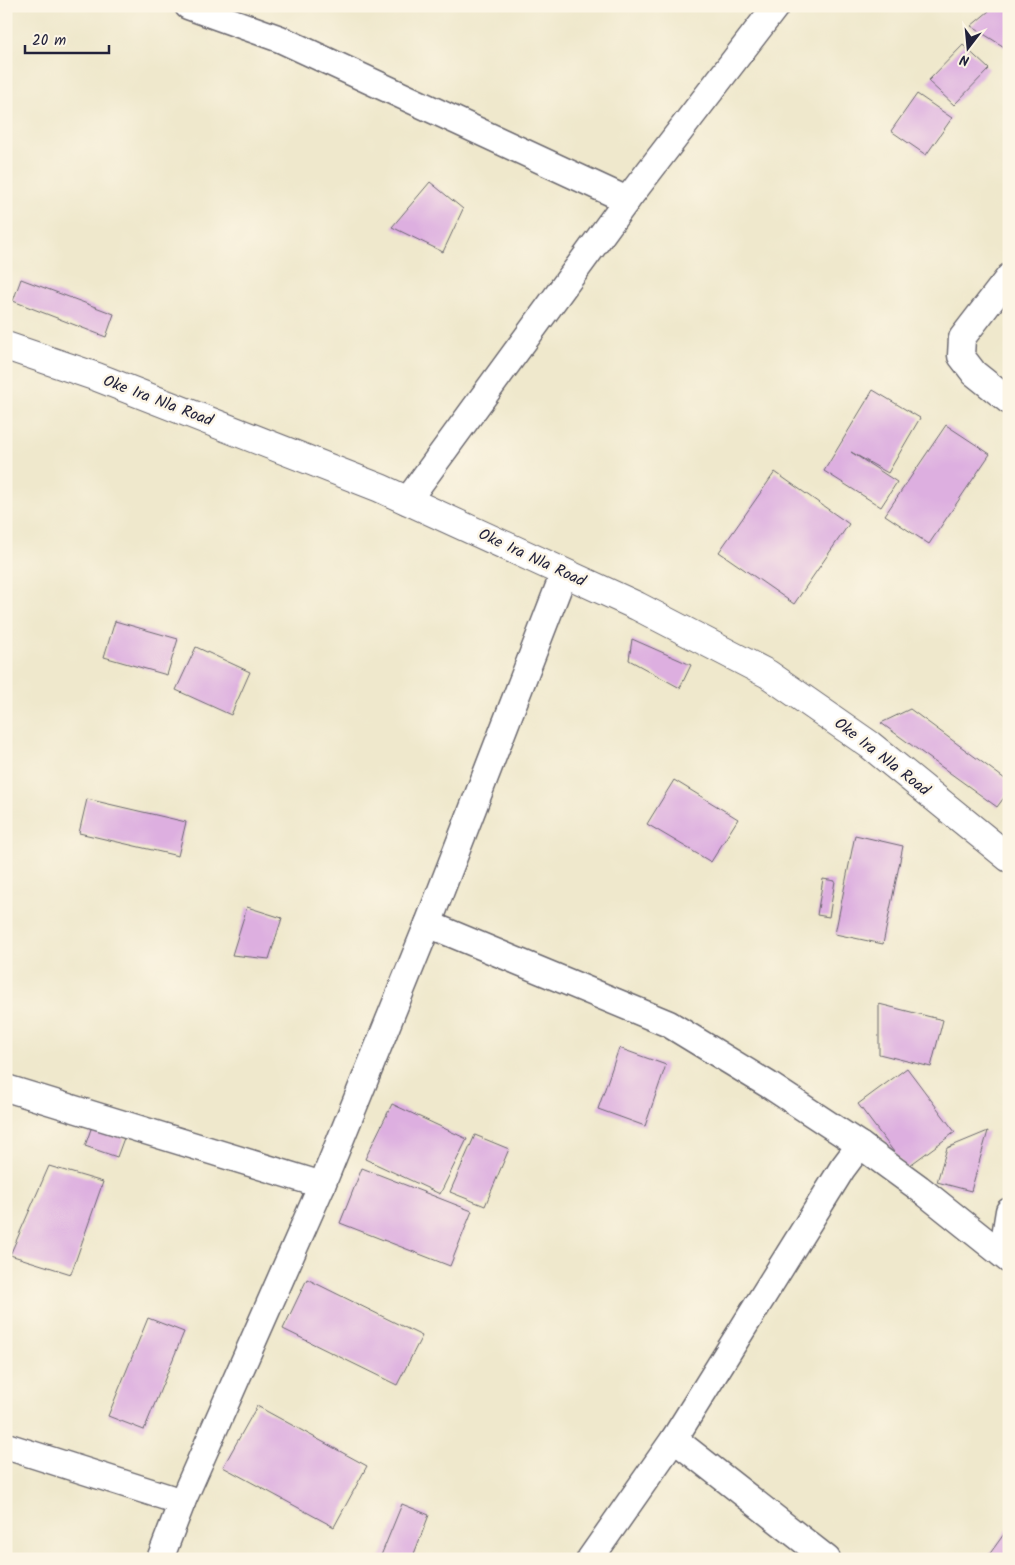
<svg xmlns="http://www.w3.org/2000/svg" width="1015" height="1565" viewBox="0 0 1015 1565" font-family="Kalam,sans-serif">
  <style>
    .building { fill: #ddafe0 }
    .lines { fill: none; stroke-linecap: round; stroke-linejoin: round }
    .minor-casing { stroke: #6a676e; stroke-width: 29 }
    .tertiary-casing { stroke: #6a676e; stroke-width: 30 }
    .minor { stroke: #fff; stroke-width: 26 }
    .tertiary { stroke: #fff; stroke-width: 28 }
    .labels { text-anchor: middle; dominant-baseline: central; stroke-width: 5; stroke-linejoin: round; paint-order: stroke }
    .street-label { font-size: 16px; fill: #22223b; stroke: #fcf5e5 }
  </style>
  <rect width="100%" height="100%" fill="#fcf5e5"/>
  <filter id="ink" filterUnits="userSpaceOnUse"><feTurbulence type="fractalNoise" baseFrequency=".02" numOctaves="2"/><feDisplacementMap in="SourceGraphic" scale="10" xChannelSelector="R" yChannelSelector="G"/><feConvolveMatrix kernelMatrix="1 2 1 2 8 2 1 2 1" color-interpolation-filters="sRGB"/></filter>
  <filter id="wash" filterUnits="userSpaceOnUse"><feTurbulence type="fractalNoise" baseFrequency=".0096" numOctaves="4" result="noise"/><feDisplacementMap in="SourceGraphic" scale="20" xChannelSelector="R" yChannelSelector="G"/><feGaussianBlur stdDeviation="1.12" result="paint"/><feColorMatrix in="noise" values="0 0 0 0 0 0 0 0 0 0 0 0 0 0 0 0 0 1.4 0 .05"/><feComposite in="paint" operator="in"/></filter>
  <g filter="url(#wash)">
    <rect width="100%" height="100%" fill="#efe8cc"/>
    <g id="blocks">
      <g class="building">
        <polygon points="995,6 1009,6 1009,50 971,26"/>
        <polygon points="963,45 989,69 954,105 928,81"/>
        <polygon points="917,94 952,118 926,155 891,131"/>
        <polygon points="430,182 463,209 443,252 392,227"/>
        <polygon points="21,279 114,314 106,337 13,301"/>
        <polygon points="873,390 920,418 888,473 851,452 897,482 881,507 824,471"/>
        <polygon points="946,425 990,454 929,544 885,515"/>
        <polygon points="775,472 849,524 794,604 719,552"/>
        <polygon points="115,621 178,639 167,675 104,657"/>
        <polygon points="632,639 691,665 680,688 629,660"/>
        <polygon points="196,647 250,672 231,715 176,690"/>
        <polygon points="910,709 1009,782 1009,791 997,807 881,723"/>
        <polygon points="674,780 738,819 711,862 647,824"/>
        <polygon points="87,799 186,822 178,856 79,833"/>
        <polygon points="855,835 903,846 883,944 835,934"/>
        <polygon points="823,879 835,881 829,917 817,915"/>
        <polygon points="247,907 282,918 269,959 232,955"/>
        <polygon points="879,1004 943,1020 931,1067 879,1054"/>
        <polygon points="619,1048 666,1065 645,1126 598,1109"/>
        <polygon points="907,1068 955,1132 906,1168 858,1104"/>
        <polygon points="392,1104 467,1139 440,1194 365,1159"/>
        <polygon points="92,1126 124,1138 117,1157 85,1146"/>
        <polygon points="988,1131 971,1191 937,1182 947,1148"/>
        <polygon points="475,1135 509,1149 485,1206 450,1192"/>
        <polygon points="49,1166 103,1182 71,1274 10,1255"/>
        <polygon points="362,1168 472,1211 450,1266 340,1223"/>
        <polygon points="307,1279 422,1336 397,1385 283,1329"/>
        <polygon points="148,1318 184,1332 144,1430 108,1416"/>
        <polygon points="257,1406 367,1466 334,1527 223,1467"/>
        <polygon points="402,1504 429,1515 412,1559 382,1559 380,1558"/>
        <polygon points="1009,1527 1009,1559 986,1559"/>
      </g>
    </g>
  </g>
  <g filter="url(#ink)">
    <use href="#blocks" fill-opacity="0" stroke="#6a676e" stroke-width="1"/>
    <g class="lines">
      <g class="minor-casing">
        <g id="minor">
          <polyline points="188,6 280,39 627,200"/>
          <polyline points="1009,277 962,338 961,356 974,373 1009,401"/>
          <polyline points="407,501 627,200 776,6"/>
          <polyline points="428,924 669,1024 769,1085 860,1145 919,1188 1009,1260"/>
          <polyline points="6,1088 322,1185"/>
          <polyline points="1002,1254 1009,1211"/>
          <polyline points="674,1439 827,1559"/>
          <polyline points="6,1446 182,1502"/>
          <polyline points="160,1559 182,1502 322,1185 428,924 564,573"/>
          <polyline points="590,1559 674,1439 842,1169 860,1145"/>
        </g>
      </g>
      <g class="tertiary-casing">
        <polyline id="tertiary" points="6,346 97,377 380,488 637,606 768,674 870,745 1009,858"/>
      </g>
      <use href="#minor" class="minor"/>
      <use href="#tertiary" class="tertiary"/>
    </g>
  </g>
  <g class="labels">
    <g class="street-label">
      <text transform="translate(158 401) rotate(21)">Oke Ira Nla Road</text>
      <text transform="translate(532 558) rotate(25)">Oke Ira Nla Road</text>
      <text transform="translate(882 757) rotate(38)">Oke Ira Nla Road</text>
    </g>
  </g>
  <rect width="1015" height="1565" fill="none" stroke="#fcf5e5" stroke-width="25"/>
  <g transform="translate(968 48) rotate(196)" stroke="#fcf5e5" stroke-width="4" paint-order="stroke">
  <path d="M0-4L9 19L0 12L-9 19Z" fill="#22223b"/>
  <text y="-8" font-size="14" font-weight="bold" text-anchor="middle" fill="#22223b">N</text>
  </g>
  <path d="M25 45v8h84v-8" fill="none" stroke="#22223b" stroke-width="2.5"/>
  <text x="32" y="45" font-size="15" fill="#22223b" stroke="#fcf5e5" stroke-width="4" paint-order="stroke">20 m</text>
</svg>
